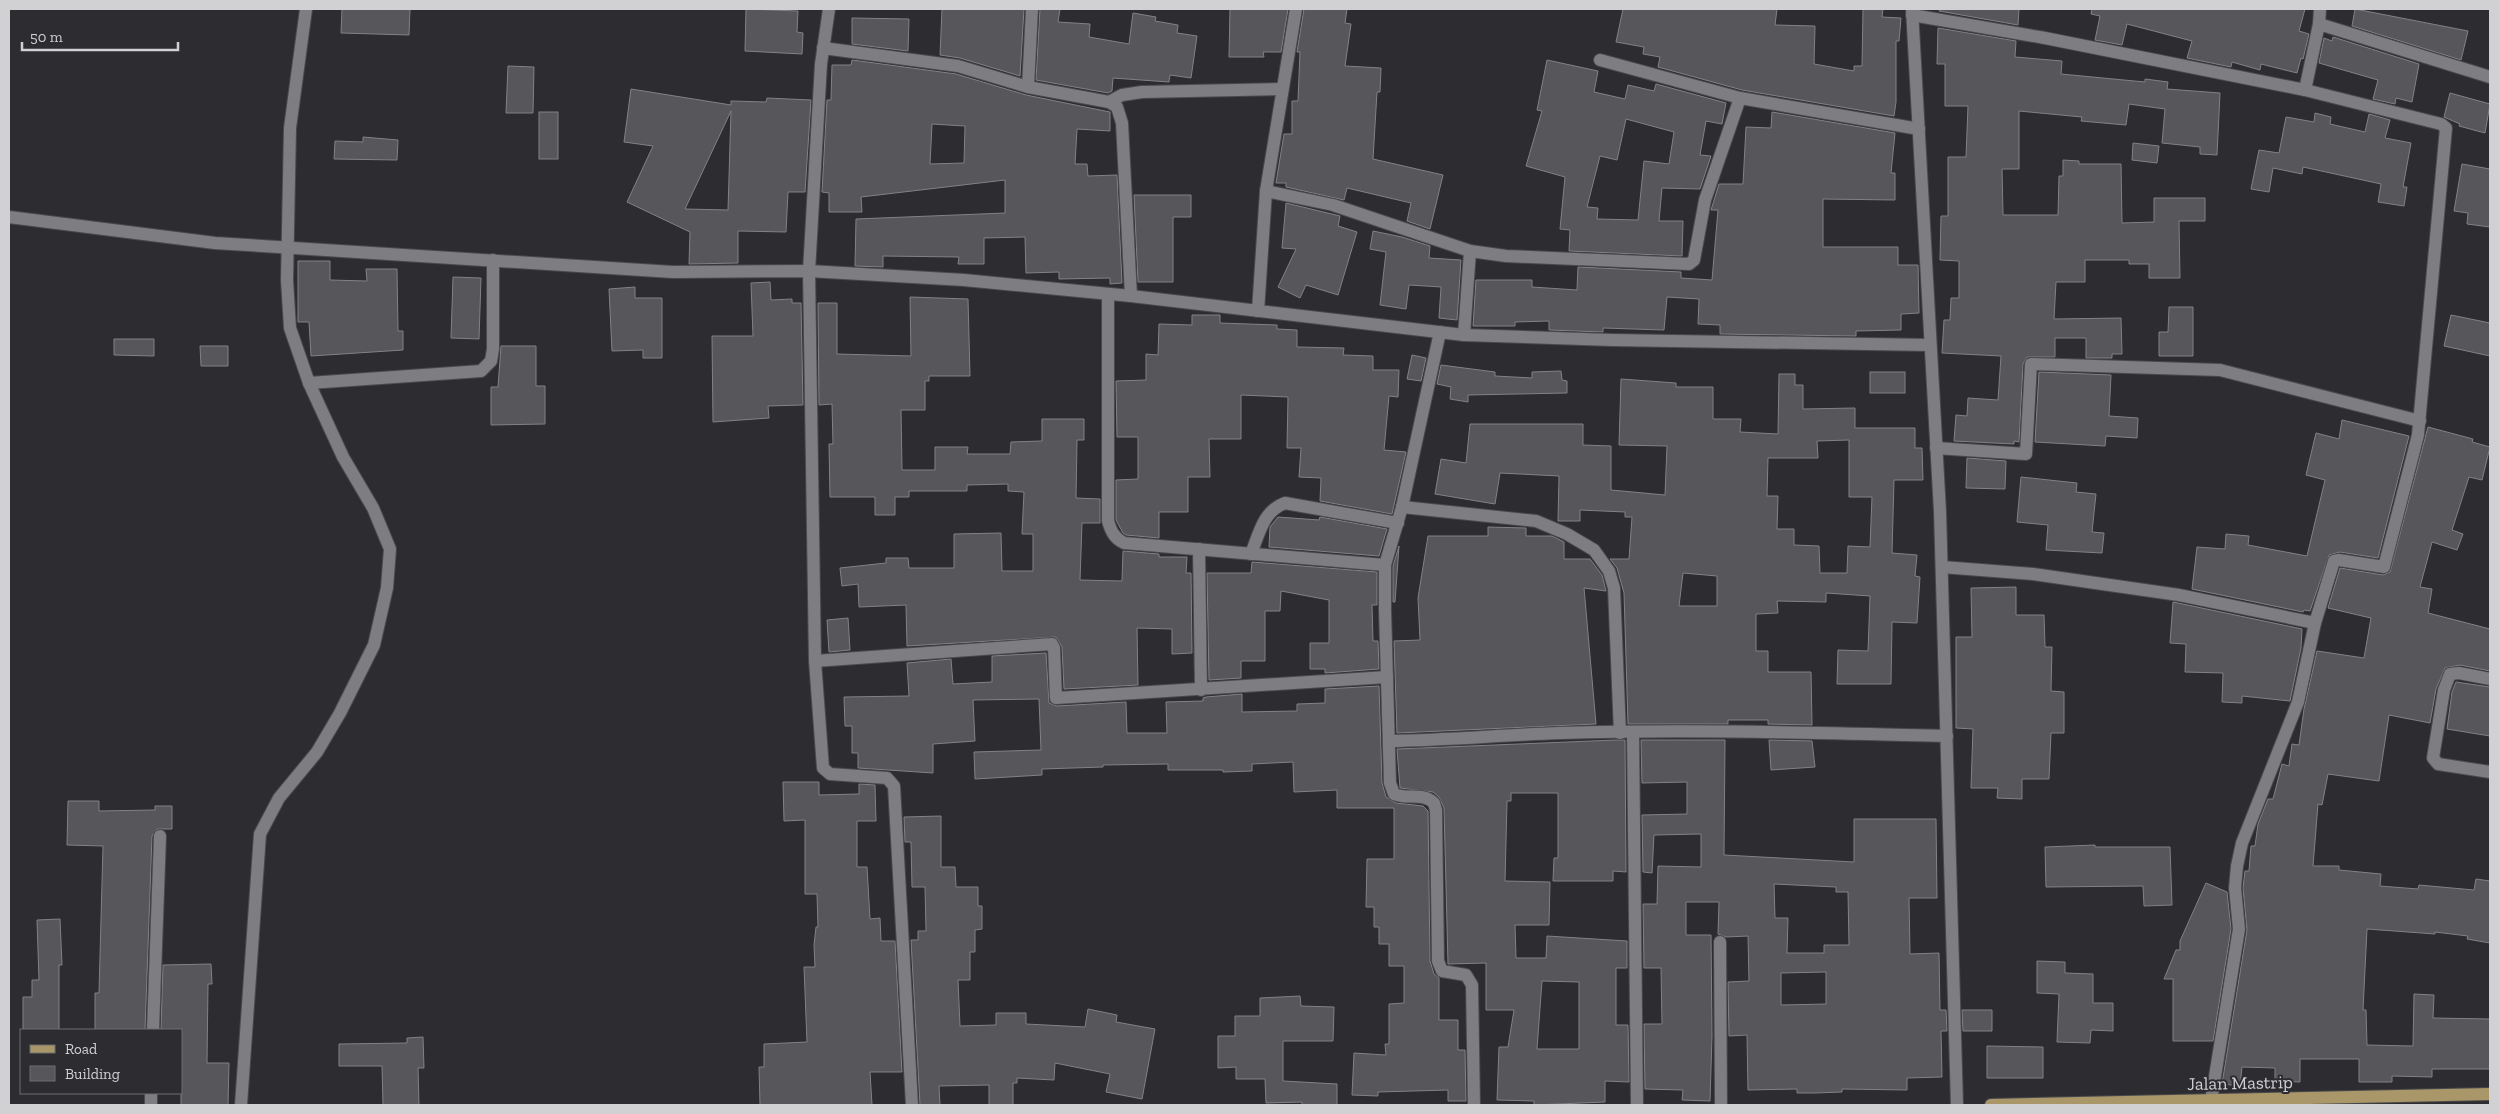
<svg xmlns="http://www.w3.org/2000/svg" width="2499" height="1114" viewBox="0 0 2499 1114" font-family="'Zilla Slab',serif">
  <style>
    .building { fill: #57575b; stroke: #818286; fill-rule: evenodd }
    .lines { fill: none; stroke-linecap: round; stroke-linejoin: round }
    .minor-casing { stroke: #4a4a4d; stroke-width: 14 }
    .major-casing { stroke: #4a4a4d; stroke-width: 14 }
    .minor { stroke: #7e7e82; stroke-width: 12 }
    .major { stroke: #a9976a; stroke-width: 12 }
    .labels { text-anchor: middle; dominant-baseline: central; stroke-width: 4; stroke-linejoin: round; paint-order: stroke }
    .street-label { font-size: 18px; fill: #d1d1d4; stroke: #2d2d31 }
  </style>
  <rect width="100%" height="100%" fill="#2d2d31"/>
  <g class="building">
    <polygon points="342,9 410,9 409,35 341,33"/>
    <polygon points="746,9 798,11 797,32 803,33 802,54 745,51"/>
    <polygon points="942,9 1024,9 1020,76 960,58 940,55"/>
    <polygon points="1040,9 1060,9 1058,22 1090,24 1089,37 1129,44 1133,13 1156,17 1155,21 1178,25 1177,33 1197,36 1191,78 1170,75 1169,82 1113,78 1112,91 1108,93 1036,80"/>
    <polygon points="1230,9 1288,9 1281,52 1263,52 1264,57 1229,57"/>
    <polygon points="1304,9 1347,9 1345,23 1351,24 1345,66 1381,68 1380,92 1377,92 1373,159 1443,175 1430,229 1407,221 1411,203 1347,188 1344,200 1286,187 1286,183 1276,183 1284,134 1292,134 1292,101 1298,101 1300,52 1297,52"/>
    <polygon points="1623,9 1777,9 1775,25 1815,26 1814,64 1854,71 1854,66 1862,66 1863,9 1883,9 1882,17 1901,18 1899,41 1896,41 1896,102 1894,116 1742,90 1658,67 1660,57 1643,54 1644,47 1616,42"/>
    <polygon points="1940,9 2019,9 2018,25 1939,11"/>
    <polygon points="2092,9 2305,9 2299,31 2309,34 2303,59 2301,58 2297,73 2261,64 2260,70 2232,62 2231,67 2187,58 2192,41 2127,24 2122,45 2095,40 2100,16 2091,14"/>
    <polygon points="2355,9 2468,31 2461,60 2352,26"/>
    <polygon points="852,18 909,19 908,51 852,44"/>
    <polygon points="1938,28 2016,41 2015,57 2062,61 2061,74 2145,82 2145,79 2168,82 2167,89 2220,93 2217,155 2200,154 2200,147 2162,143 2165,109 2129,104 2126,125 2081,121 2082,117 2019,111 2019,169 2002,169 2003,215 2058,215 2059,176 2063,176 2063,160 2079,161 2079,164 2121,164 2122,223 2154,222 2154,198 2205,198 2205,221 2179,221 2180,278 2149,278 2149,264 2129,264 2129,260 2085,260 2085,282 2056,282 2054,319 2121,318 2122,354 2112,354 2112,358 2086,358 2086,338 2055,338 2055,357 2027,357 2023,364 2019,442 2014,441 2014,444 1954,441 1956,415 1967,416 1968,398 1998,400 2001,356 1942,353 1944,320 1950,320 1951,298 1959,298 1959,261 1940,260 1941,216 1948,216 1948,157 1966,157 1968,106 1945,106 1945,64 1937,64"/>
    <polygon points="2333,37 2419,64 2412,102 2396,98 2395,104 2373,99 2378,80 2319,63 2324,38 2332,41"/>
    <path d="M852,60l104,14 70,21 84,17v19l-33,-2 -2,35h12l1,12 29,-1 5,108 -12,1v-6l-51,1v-7l-33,1 -1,-36 -41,1v26h-26l1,-7 -76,-1v11l-28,-1 1,-47 149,-6v-33l-144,17 1,15h-33v-19l-7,-1 5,-92h4l1,-35h19zM932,124l33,2 -1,37 -34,1z"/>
    <path d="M1547,60l51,11 -4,21 31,7 3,-14 26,6 2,-7 70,19 -4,21 -16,-3 -6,34 11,1 -11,33 -38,-1 -3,33h24l-1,35 -113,-5 1,-21 -10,-1 5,-52 -39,-11 16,-55 -5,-1zM1626,119l48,13 -5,32 -25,-3 -6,59 -41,-1 1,-11 -11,-1 13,-51 17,4z"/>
    <polygon points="508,66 534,67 533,113 506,113"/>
    <path d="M631,89l100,16v-4l35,1 1,-4 44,2 -6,92h-17l-2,40 -48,-1v32l-49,1 1,-32 -63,-30 26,-56 -29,-4zM731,111l-3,99 -43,-1z"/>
    <polygon points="2450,93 2490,104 2485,133 2459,126 2460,124 2444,117"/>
    <rect x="539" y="112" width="19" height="47"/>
    <polygon points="1772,112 1895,133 1891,173 1895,173 1895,200 1823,199 1823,247 1898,247 1898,265 1918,265 1919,313 1901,314 1901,330 1856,331 1856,336 1720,334 1720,325 1698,324 1699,299 1667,297 1664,330 1603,328 1603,332 1549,330 1549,321 1515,322 1515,326 1473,326 1476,280 1532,280 1532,287 1577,290 1578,267 1681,272 1681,278 1712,280 1718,210 1711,210 1719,184 1743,184 1746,127 1771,128"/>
    <polygon points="2315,113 2331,117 2330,124 2365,132 2369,114 2390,120 2385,138 2411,143 2403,187 2407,187 2404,206 2378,202 2381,184 2303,167 2302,174 2273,168 2269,192 2251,189 2259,150 2279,153 2286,117 2314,122"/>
    <polygon points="363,137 398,140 397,160 334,159 335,141 363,142"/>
    <polygon points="2133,143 2159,146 2157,163 2132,160"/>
    <polygon points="2462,164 2490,169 2490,227 2467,224 2468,213 2454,211"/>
    <polygon points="1134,195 1191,195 1191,217 1173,217 1173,282 1138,282"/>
    <polygon points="1286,203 1340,216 1338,226 1357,232 1338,295 1306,285 1300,298 1278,287 1296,249 1282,248"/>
    <polygon points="1373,231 1402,237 1430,246 1429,258 1461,260 1457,320 1439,318 1441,287 1409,285 1406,309 1380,305 1386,252 1370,249"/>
    <polygon points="298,261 330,261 330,280 367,281 366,269 397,269 398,331 403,331 403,350 311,356 309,322 298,322"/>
    <polygon points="453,277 481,278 479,339 451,338"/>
    <polygon points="770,282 771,300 792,299 792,303 801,303 803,405 768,406 769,418 713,422 712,336 753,336 751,283"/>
    <polygon points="635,287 635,298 662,298 662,358 643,358 643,350 612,351 609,289"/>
    <polygon points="910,297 968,299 970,376 929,376 929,381 925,381 925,410 901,410 902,470 935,470 935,447 968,447 967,454 1010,454 1011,442 1042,441 1042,419 1084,419 1084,440 1077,440 1076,498 1100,499 1100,523 1082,523 1080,580 1122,581 1123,551 1159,554 1159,557 1187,557 1186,573 1191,573 1192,653 1172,654 1172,629 1137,628 1138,685 1064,689 1062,647 1056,637 907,646 906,605 859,607 858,584 842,586 840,568 886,563 886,558 908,558 909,568 954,568 954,534 1001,533 1002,571 1033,571 1033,534 1022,534 1024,492 1008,491 1008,484 967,485 967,491 909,491 909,497 895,497 895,515 875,515 875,497 830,497 829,444 833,444 832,404 819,405 818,303 837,303 837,354 911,356"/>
    <polygon points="2169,307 2193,307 2193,356 2159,356 2159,332 2168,332"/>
    <polygon points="1192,315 1220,315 1220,323 1277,325 1277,329 1297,330 1297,347 1344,348 1343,355 1373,356 1373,370 1399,370 1398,397 1389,396 1384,450 1406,452 1392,514 1320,501 1321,478 1299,477 1301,448 1287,448 1288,397 1241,395 1241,439 1209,439 1210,477 1188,477 1188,512 1159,512 1159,538 1126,535 1123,533 1116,520 1116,480 1138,479 1138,437 1117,437 1116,381 1146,380 1146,354 1158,355 1159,324 1192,325"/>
    <polygon points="2451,315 2490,323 2490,356 2444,346"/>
    <polygon points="114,339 154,339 154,356 114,355"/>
    <polygon points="200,346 228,346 228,366 201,366"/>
    <polygon points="501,346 536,346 536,386 545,386 545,424 491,425 491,387 498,387"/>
    <polygon points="1412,355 1426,358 1421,381 1407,379"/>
    <polygon points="1441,365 1495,372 1495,376 1532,378 1532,372 1561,371 1562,380 1567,381 1567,393 1468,395 1468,402 1450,399 1451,387 1437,384"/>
    <rect x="1870" y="372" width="35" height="21"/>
    <polygon points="2039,372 2111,375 2109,416 2138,418 2137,438 2106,436 2105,446 2035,442"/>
    <path d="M1779,374h16v11h8v24l52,-1v20h60v20h7l1,32h-29l-2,73 25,2 -2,21 5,1 -3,46 -25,-1 -1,62h-54l1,-34 30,1 2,-55 -44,-3v9l-49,-1 1,12 -22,1v37h12v21h43l1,53 -44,-1v-4h-40v4h-100l-4,-131 -7,-25 -7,-9h19l3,-42h-7v-5l-45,-2v11h-22l1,-45 -59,-3 -5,31 -60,-10 6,-35 25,4 4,-39h113v21l28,1v44l54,5 2,-49 -48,-1 2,-66 55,4v4h37v32h28l-1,13 38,2zM1849,440v57h23l-2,50 -22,-1 -1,27h-27l-1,-27 -25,-1v-16h-17l1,-33h-11l1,-38h50l-1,-17zM1683,573l34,3v30h-38z"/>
    <polygon points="2342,420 2409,436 2378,558 2340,552 2329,555 2310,611 2304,610 2303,612 2192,589 2197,547 2225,549 2226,534 2249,536 2248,545 2307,556 2325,480 2306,475 2316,433 2339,439"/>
    <polygon points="2428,427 2473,439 2472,442 2490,447 2482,480 2469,477 2452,530 2463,534 2457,550 2432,542 2420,587 2432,589 2428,613 2490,629 2490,671 2460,665 2445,668 2436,689 2430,723 2389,715 2379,781 2328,774 2322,805 2318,804 2313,866 2339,866 2339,870 2381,874 2380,886 2418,889 2419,885 2474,890 2476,879 2490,881 2490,943 2467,939 2468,936 2435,932 2435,934 2367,929 2363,1010 2366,1010 2367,1045 2413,1046 2414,994 2434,995 2433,1018 2490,1019 2490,1069 2432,1069 2432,1077 2392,1076 2392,1082 2359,1082 2359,1059 2300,1059 2300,1082 2275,1081 2275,1068 2242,1067 2240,1086 2222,1084 2247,930 2243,888 2245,871 2249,871 2251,846 2255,846 2258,824 2268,799 2273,799 2282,764 2289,766 2292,744 2299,745 2304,709 2317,651 2364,658 2371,618 2328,608 2340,568 2383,575 2390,572"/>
    <polygon points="1967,458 2006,461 2005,489 1966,488"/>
    <polygon points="2021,477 2077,483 2076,492 2096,494 2092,532 2104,533 2102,553 2046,550 2048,525 2017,522"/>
    <polygon points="1278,517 1319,520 1320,517 1387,529 1379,556 1269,547 1270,527"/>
    <polygon points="1488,527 1526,528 1526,536 1552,536 1564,542 1564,559 1590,559 1602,575 1606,591 1584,588 1596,724 1397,733 1394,641 1420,640 1418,598 1428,536 1488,536"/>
    <polygon points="1399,546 1395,602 1393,602 1393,566"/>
    <polygon points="1252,562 1377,572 1377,605 1372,605 1373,641 1378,641 1379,669 1325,673 1325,669 1310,669 1310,643 1329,643 1329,600 1281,591 1280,611 1265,611 1265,661 1241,661 1241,678 1209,680 1207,573 1251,573"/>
    <polygon points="2016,587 2016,615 2044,615 2045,647 2052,647 2051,691 2064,692 2064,733 2051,733 2049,779 2022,779 2022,799 1997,798 1998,788 1971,788 1973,729 1956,728 1956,637 1972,637 1971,588"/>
    <polygon points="2173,602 2302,629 2301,648 2290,701 2242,696 2242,703 2222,702 2223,673 2185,672 2186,644 2170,643"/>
    <polygon points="848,618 850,650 829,652 827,620"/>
    <polygon points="1046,653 1049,703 1057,706 1126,702 1127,733 1167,733 1166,702 1203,701 1203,698 1206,697 1242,694 1242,712 1297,711 1297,704 1325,703 1325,689 1379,686 1382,783 1386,797 1396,803 1423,806 1428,811 1430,961 1434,974 1439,978 1439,1020 1458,1020 1458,1050 1465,1050 1466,1101 1448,1101 1448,1090 1378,1092 1378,1096 1352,1095 1354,1053 1386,1055 1385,1044 1389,1044 1389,1004 1404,1003 1404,966 1389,966 1389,944 1379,944 1379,927 1374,927 1374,907 1366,907 1367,859 1394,859 1394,808 1337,808 1337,790 1294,792 1293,762 1252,764 1252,771 1223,772 1223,770 1168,770 1168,764 1103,765 1103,767 1042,769 1042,775 975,779 974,752 1041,750 1039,699 973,700 975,741 933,744 933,773 858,768 858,753 852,753 852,726 845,726 844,697 909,696 907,663 951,659 953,684 992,682 992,656"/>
    <polygon points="2456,682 2490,687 2490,736 2447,729 2452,692"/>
    <path d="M1616,740h9l1,132 -13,-1v10h-60l1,-23h4v-65h-47v8h-4l-2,80 45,1 -1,43h-34l1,33h30l1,-22 80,5v27h-11v57h12l1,57 -24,-1v21l-71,3v-4l-37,-1 2,-53h9l6,-37h-28v-47l-38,1 -4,-156 -5,-11 -6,-5 -33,-4 -3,-39zM1542,981l37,1v67h-42z"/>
    <path d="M1641,740h84l-1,115 130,7v-43h82l1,79h-28l1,56 29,-1 1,57h6l1,21h-6l1,46 -35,1v12l-65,-1v3l-27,1h-18v-4l-49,1 -1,-55 -18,1 -1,-54 21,-1 -1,-45 -22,1 -8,-3 1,-32h-33v33h25l1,101 -2,65 -28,-1 1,-10 -38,-1 -1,-65h18l-1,-56h-17l-1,-64h14l1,-38 43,1v-33l-47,1 -2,38 -9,-1 -1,-57 45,-1v-32l-45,1zM1774,884l62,3v5h12l1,53h-25v8h-37l1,-35h-13zM1826,972v32l-45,1v-32z"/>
    <polygon points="1769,740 1812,741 1815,767 1771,770"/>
    <polygon points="783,782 819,782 819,795 859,794 859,784 875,785 876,821 857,821 857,867 867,867 870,919 880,918 881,941 895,941 902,1072 870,1072 872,1105 760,1105 759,1067 764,1067 764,1044 807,1042 804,967 815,967 814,945 816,927 818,927 817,894 805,894 805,820 784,821"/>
    <polygon points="68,801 99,801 99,811 155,810 155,806 172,806 172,829 157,829 152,836 145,1030 95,1030 95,993 99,993 103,846 67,845"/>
    <polygon points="941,816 941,867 955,867 956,887 978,887 978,906 982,906 982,929 975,930 975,952 970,952 970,980 958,980 960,1026 996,1025 996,1013 1026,1013 1026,1024 1085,1027 1088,1009 1117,1015 1116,1022 1155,1029 1142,1099 1106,1092 1110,1074 1055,1063 1054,1080 1017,1078 1017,1083 1013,1083 1013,1105 989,1105 989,1085 939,1086 940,1105 920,1105 911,940 918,940 918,931 926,931 925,887 912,887 911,842 905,842 904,817"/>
    <polygon points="2095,845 2095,847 2170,847 2172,905 2144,906 2143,886 2046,887 2045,847"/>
    <polygon points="2206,883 2227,892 2231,929 2213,1041 2173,1041 2173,979 2164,979 2176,950 2180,950 2180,941"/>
    <polygon points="60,919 62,965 59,965 59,1030 23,1030 23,997 32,997 32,980 39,980 37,920"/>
    <polygon points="2037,961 2065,962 2065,973 2093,974 2093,1003 2113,1003 2113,1031 2091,1030 2090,1043 2057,1042 2059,994 2037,993"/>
    <polygon points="211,964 212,984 208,984 207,1063 229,1063 228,1105 181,1105 181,1030 161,1030 163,965"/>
    <polygon points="1300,996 1301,1006 1334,1007 1333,1041 1283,1041 1283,1081 1337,1084 1337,1105 1302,1105 1302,1102 1266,1103 1265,1079 1236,1079 1236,1067 1218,1068 1218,1036 1235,1036 1235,1016 1260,1016 1260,998"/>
    <polygon points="1962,1010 1992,1010 1992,1031 1963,1031"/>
    <polygon points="423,1037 424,1068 418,1068 419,1105 383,1105 382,1066 339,1066 339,1044 407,1043 407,1038"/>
    <polygon points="1987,1046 2043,1047 2043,1078 1987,1078"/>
  </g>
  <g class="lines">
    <g class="minor-casing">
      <g id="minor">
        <polyline points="829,9 821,64 809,271 964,280 1131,296 1464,335 1612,340 1929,345"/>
        <polyline points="1912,9 1940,512 1957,1105"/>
        <polyline points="1912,15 2045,38 2305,90 2441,124 2446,128 2418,435 2384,567 2339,560 2334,561 2315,623 2298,702 2242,843 2237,866 2235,888 2239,929 2211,1101"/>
        <polyline points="2319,24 2490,77"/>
        <polyline points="823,48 958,66 1028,87 1109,102 1117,107 1122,123 1131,296"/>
        <polyline points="1600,60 1740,98 1919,129"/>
        <polyline points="1028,87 1032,9"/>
        <polyline points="2305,90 2319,24 2320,9"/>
        <polyline points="1109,102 1122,95 1142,92 1282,89"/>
        <polyline points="1266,191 1333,205 1470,251 1506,256 1689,264 1694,260 1705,200 1740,98"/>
        <polyline points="9,217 215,243 673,272 809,271 815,661 823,768 830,774 887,778 894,786 912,1105"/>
        <path d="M1108,295v226c3,10 6,17 16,22l261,22"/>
        <polyline points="1258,311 1266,191 1296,9"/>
        <path d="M1440,332l-38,175 -17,58v45l5,173 4,11c13,6 29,-2 40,9l2,7 2,151 4,10 24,4 6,10 2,120"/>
        <polyline points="1464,335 1470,251"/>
        <polyline points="309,383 481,371 491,361 493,349 493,260"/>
        <polyline points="1936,448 2026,454 2031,364 2220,370 2420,421"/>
        <polyline points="1402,507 1536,521 1567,534 1594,550 1609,571 1614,588 1620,733"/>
        <polyline points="1199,549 1201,690"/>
        <path d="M1251,554c8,-20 12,-43 34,-51l113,20"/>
        <polyline points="1942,567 2033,574 2179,595 2315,623"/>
        <polyline points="815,661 1052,644 1054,648 1056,698 1387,677"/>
        <polyline points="2490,679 2459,673 2450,674 2444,690 2433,758 2438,764 2490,772"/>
        <polyline points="1633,733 1637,1105"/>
        <path d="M1390,741c57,-1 113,-6 170,-8 129,-4 258,0 387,3"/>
        <polyline points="1720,942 1721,1105"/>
        <polyline points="153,1030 160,836"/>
        <polyline points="151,1105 151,1093"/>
        <polyline points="241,1105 260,834 279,798 317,752 340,713 374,645 387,588 390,549 373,508 343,457 309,383 290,328 287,280 290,128 306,9"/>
      </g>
    </g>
    <g class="major-casing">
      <polyline id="major" points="1991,1105 2490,1094"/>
    </g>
    <use href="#minor" class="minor"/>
    <use href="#major" class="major"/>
  </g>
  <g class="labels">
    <g class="street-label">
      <text transform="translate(2240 1083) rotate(-1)">Jalan Mastrip</text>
    </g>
  </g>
  <rect width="2499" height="1114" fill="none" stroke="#d1d1d4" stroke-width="20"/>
  <rect x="20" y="1029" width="162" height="65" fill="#2d2d31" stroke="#6f6f72"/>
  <rect x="30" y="1045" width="25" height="8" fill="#a9976a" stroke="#6f6f72"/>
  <text x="65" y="1054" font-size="15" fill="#d1d1d4">Road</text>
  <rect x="30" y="1066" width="25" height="15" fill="#57575b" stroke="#6f6f72"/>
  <text x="65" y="1079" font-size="15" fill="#d1d1d4">Building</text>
  <path d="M22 42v8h156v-8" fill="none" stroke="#d1d1d4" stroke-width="2.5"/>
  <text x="30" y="42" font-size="15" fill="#d1d1d4" stroke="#2d2d31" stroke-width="4" paint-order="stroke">50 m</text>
</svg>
